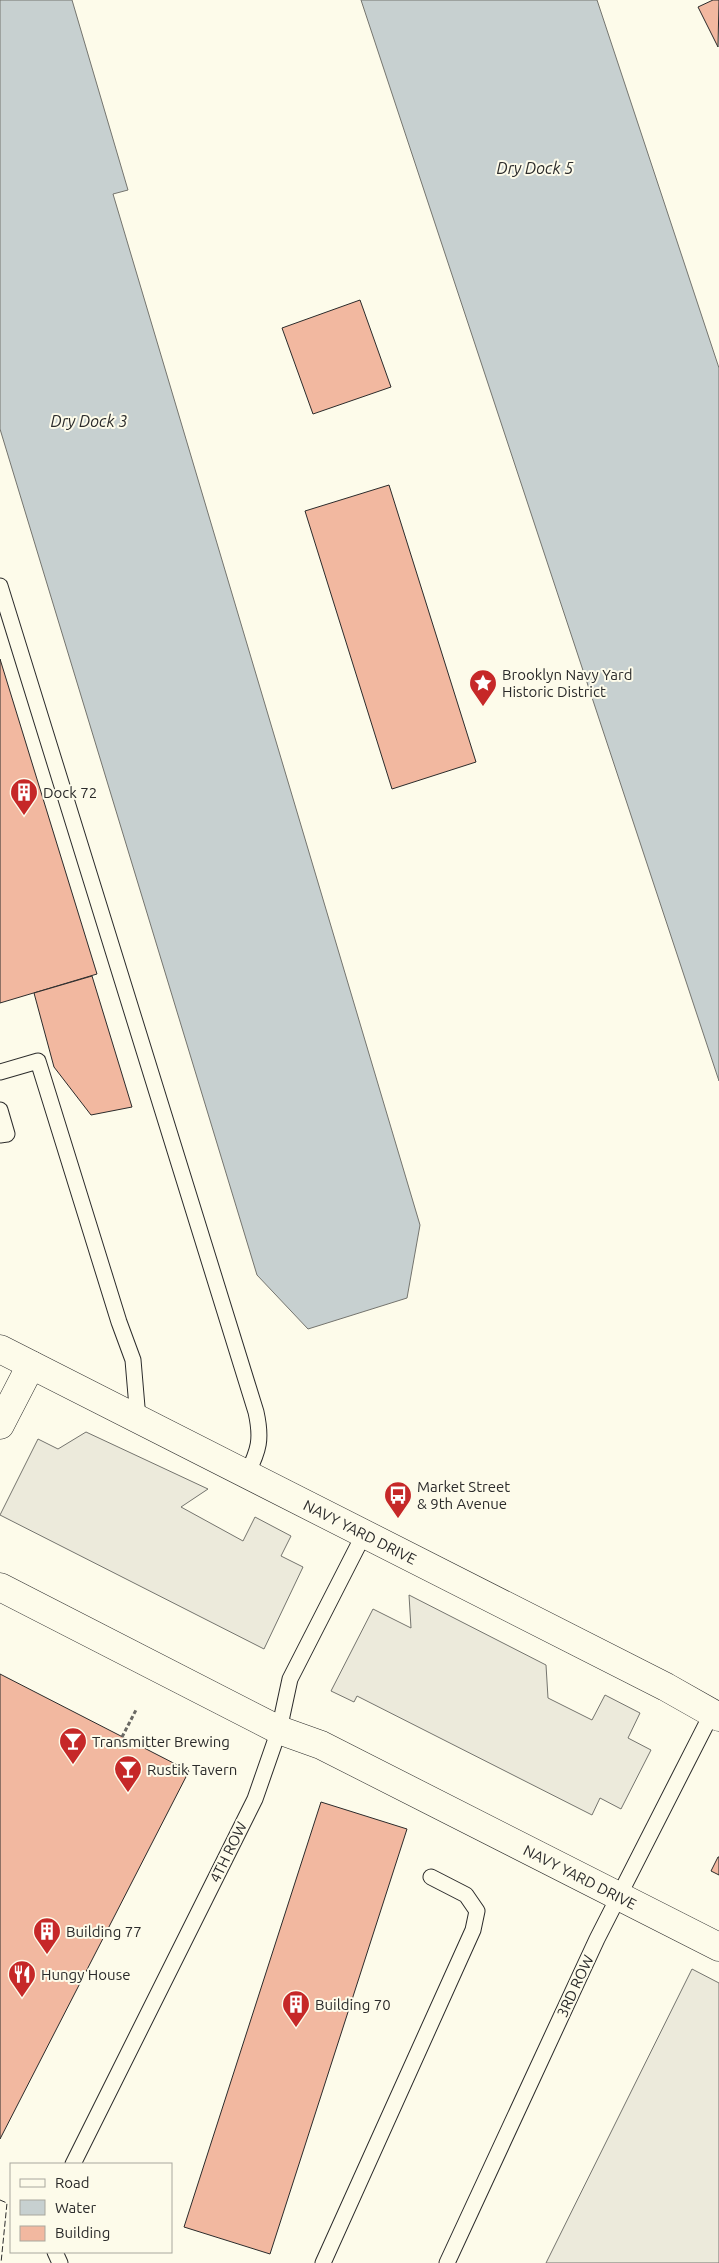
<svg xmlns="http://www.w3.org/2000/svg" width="719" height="2263" viewBox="0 0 719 2263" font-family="Ubuntu,sans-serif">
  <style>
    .parking { fill: #eceadb; stroke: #74746e }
    .water { fill: #c7d0d0; stroke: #74746e }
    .building { fill: #f2b8a0; stroke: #2b2b2b }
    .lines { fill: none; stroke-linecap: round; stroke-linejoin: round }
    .service-casing { stroke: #2b2b2b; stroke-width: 17 }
    .minor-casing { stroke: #2b2b2b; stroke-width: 29 }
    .path { stroke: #6a6964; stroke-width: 3; stroke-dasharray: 4 2.5; stroke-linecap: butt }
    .service { stroke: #fdfbea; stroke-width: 15 }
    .minor { stroke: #fdfbea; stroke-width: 28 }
    .fence { stroke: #2b2b2b; stroke-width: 1; stroke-dasharray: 6 2.5; stroke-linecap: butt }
    .labels { text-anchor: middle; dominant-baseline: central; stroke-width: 4; stroke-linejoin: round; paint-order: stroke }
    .poi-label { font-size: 15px; fill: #2b2b2b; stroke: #fdfbea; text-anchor: start }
    .street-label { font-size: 15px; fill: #2b2b2b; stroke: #fdfbea }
    .water-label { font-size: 16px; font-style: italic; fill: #2b2b2b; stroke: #fdfbea }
  </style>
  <rect width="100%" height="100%" fill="#fdfbea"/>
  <g class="parking">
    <polygon points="86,1432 208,1489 181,1507 243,1541 255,1517 291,1536 281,1556 303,1567 264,1649 0,1515 38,1439 58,1449"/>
    <polygon points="409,1595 546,1665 548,1698 592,1720 605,1695 640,1713 628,1738 651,1750 621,1809 600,1798 592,1815 357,1696 354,1702 331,1691 373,1609 411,1628"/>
    <polygon points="692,1969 719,1983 719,2263 546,2263"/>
  </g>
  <g class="water">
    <polygon points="0,0 72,0 128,190 113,194 420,1225 407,1298 308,1329 257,1275 0,429"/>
    <polygon points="361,0 597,0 719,368 719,1081"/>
  </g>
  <g class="building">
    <polygon points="713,0 719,0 718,47 698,7"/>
    <polygon points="360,300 391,387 313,414 282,328"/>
    <polygon points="389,485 476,762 392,789 305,511"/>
    <polygon points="0,659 97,974 0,1003"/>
    <polygon points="92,976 132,1107 91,1115 54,1067 34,993"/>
    <polygon points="0,1674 189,1771 0,2139"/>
    <polygon points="321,1802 407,1829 270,2254 184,2227"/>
    <polygon points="718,1857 719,1857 719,1875 711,1871"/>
  </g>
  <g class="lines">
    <g class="service-casing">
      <g id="service">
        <path d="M0,586l256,826c6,27 3,38 -9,62"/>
        <polyline points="0,1072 38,1061 119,1322 133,1360 138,1419"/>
        <polyline points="0,1110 7,1134 0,1135"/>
        <polyline points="73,2164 255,1799 279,1730 290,1679 364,1534"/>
        <polyline points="55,2252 60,2263"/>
        <polyline points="323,2263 473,1930 477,1911 466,1895 431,1877"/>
        <polyline points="447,2263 597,1939 712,1713"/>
      </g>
    </g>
    <g class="minor-casing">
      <g id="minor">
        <polyline points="0,1349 666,1687 719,1717"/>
        <polyline points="0,1425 31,1365"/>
        <polyline points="0,1587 279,1730 321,1745 719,1947"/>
      </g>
    </g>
    <polyline class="path" points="122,1737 136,1710"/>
    <use href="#service" class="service"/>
    <use href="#minor" class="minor"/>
    <polyline class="fence" points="0,2200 7,2203 1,2263"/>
  </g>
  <defs>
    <g id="sight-pin" transform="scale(1.4375)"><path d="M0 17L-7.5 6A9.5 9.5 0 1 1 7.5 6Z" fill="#c62828" stroke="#fdfbea"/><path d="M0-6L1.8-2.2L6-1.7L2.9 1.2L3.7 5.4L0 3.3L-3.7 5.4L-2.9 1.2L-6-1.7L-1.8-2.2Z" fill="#fff"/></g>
    <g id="building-pin" transform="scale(1.4375)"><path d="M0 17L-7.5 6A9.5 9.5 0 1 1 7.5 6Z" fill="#c62828" stroke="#fdfbea"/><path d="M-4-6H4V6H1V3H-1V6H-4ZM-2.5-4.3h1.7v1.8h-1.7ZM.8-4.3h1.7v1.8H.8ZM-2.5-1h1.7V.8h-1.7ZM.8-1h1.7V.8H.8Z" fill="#fff"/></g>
    <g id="bus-pin" transform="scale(1.4375)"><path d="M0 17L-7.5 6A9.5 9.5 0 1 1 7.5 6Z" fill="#c62828" stroke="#fdfbea"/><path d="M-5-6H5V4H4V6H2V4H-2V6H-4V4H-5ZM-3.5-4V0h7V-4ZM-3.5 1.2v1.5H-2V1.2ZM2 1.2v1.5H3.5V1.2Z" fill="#fff"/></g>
    <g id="bar-pin" transform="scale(1.4375)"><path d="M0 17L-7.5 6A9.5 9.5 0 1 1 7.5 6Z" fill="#c62828" stroke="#fdfbea"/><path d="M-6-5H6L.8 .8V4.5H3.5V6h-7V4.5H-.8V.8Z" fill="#fff"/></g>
    <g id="restaurant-pin" transform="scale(1.4375)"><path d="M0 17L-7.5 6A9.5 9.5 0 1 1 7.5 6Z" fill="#c62828" stroke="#fdfbea"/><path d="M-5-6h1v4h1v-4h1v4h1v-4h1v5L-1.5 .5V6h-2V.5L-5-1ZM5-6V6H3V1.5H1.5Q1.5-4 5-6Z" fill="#fff"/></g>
  </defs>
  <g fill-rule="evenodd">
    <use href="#sight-pin" x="483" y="683"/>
    <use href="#building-pin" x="24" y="792"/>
    <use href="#bus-pin" x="398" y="1495"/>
    <use href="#bar-pin" x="73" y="1741"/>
    <use href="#bar-pin" x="128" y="1769"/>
    <use href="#building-pin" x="47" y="1931"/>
    <use href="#restaurant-pin" x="22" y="1974"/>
    <use href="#building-pin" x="296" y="2004"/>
  </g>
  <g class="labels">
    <g class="poi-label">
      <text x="502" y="674">Brooklyn Navy Yard<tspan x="502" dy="17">Historic District</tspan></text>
      <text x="43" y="792">Dock 72</text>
      <text x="417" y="1486">Market Street<tspan x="417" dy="17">&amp; 9th Avenue</tspan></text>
      <text x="92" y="1741">Transmitter Brewing</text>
      <text x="147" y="1769">Rustik Tavern</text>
      <text x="66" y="1931">Building 77</text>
      <text x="41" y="1974">Hungy House</text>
      <text x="315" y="2004">Building 70</text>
    </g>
    <g class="street-label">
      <text transform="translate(360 1532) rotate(27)">NAVY YARD DRIVE</text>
      <text transform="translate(228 1852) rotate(-64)">4TH ROW</text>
      <text transform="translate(580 1877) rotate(27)">NAVY YARD DRIVE</text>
      <text transform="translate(575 1986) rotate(-65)">3RD ROW</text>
    </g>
    <g class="water-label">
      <text x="535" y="168">Dry Dock 5</text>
      <text x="89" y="421">Dry Dock 3</text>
    </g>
  </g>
  <rect x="10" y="2163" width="162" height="90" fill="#fdfbea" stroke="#a9a89e"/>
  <rect x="20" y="2179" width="25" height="8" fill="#fdfbea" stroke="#a9a89e"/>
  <text x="55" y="2188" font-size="15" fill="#2b2b2b">Road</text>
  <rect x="20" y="2200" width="25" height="15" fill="#c7d0d0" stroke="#a9a89e"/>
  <text x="55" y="2213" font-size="15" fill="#2b2b2b">Water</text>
  <rect x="20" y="2226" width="25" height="15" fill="#f2b8a0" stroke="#a9a89e"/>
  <text x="55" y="2238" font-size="15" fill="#2b2b2b">Building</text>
</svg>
